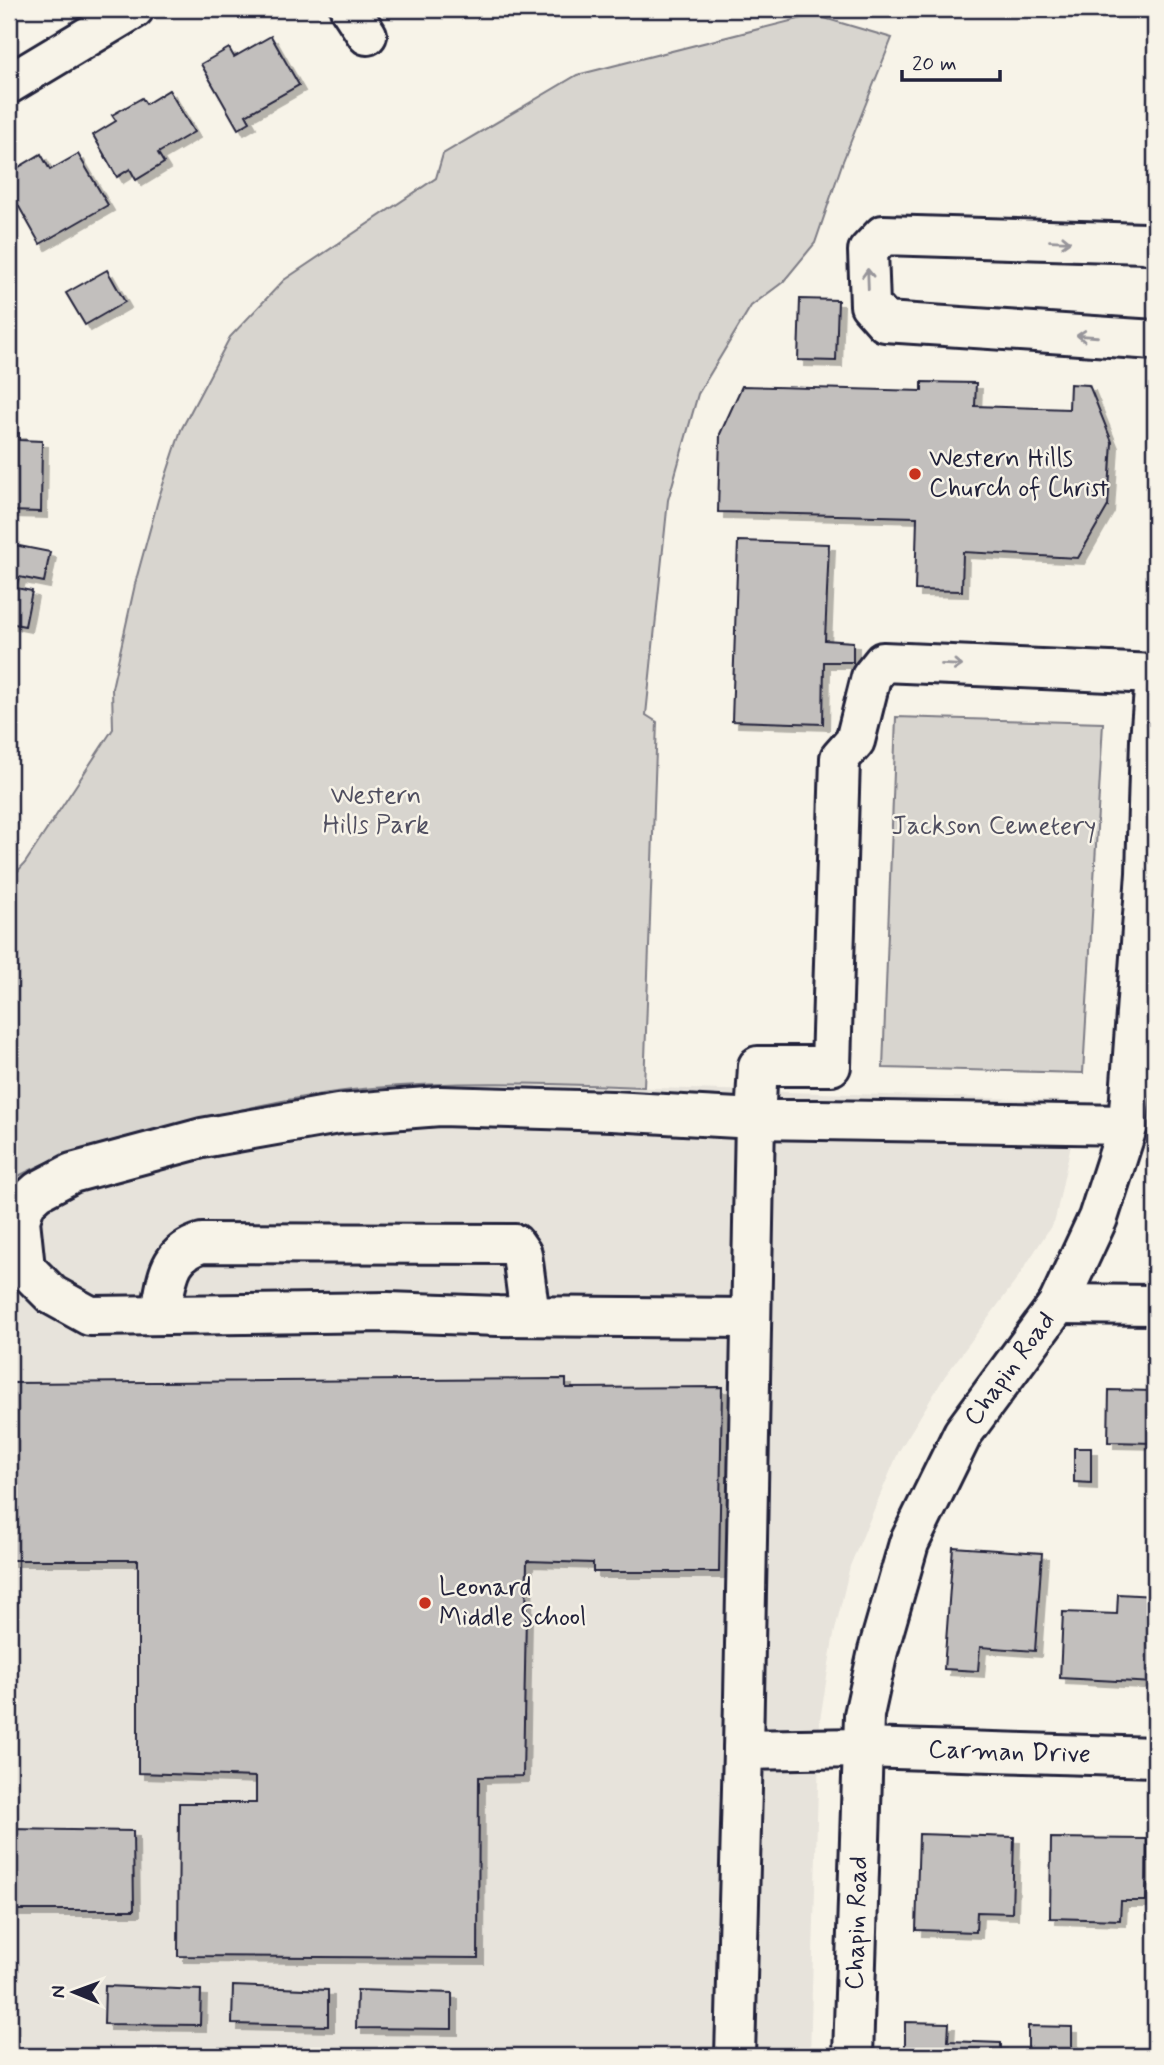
<svg xmlns="http://www.w3.org/2000/svg" width="1164" height="2065" viewBox="0 0 1164 2065" font-family="Mynerve,sans-serif">
  <style>
    .built { fill: #e7e3db }
    .green { fill: #d8d5cf; stroke: #7d7c85; stroke-width: 2 }
    .building { fill: #c2bfbd; stroke: #22223b; stroke-width: 2; filter: url(#shadow) }
    .lines { fill: none; stroke-linecap: round; stroke-linejoin: round }
    .minor-casing { stroke: #22223b; stroke-width: 44 }
    .minor { stroke: #f7f3e8; stroke-width: 38 }
    .oneway { stroke: #97959a }
    .poi-dot { fill: #c8321e; stroke: #f7f3e8; stroke-width: 2.5 }
    .labels { text-anchor: middle; dominant-baseline: central; stroke-width: 5; stroke-linejoin: round; paint-order: stroke }
    .poi-label { font-size: 26px; fill: #22223b; stroke: #f7f3e8; text-anchor: start }
    .park-label { font-size: 26px; fill: #504f60; stroke: #f7f3e8 }
    .street-label { font-size: 26px; fill: #22223b; stroke: #f7f3e8 }
  </style>
  <defs>
    <filter id="shadow"><feDropShadow dx="6" dy="6" stdDeviation="0" flood-color="#0004"/></filter>
  </defs>
  <rect width="100%" height="100%" fill="#f7f3e8"/>
  <filter id="ink" filterUnits="userSpaceOnUse"><feTurbulence type="fractalNoise" baseFrequency=".0143" numOctaves="2"/><feDisplacementMap in="SourceGraphic" scale="14" xChannelSelector="R" yChannelSelector="G"/><feConvolveMatrix kernelMatrix="1 2 1 2 8 2 1 2 1" color-interpolation-filters="sRGB"/></filter>
  <g filter="url(#ink)">
    <polygon class="built" points="489,1083 1080,1101 1055,1220 1015,1282 945,1376 899,1451 850,1566 833,1639 820,1720 810,2056 9,2056 9,1181 36,1166 116,1138 295,1097 372,1088"/>
    <g class="green">
      <path d="M814,15l78,23 -49,123 -28,82 -32,39 -32,24 -53,88 -30,106 -22,215 11,7 -13,365c-90,-3 -181,-7 -271,1 -64,5 -126,20 -188,35 -61,14 -122,28 -176,58v-300l16,-18 88,-134 -1,-41 24,-108 22,-80 23,-70 49,-93 54,-57 152,-102 7,-24 134,-79z"/>
      <polygon points="896,717 1103,723 1083,1073 883,1068"/>
    </g>
    <g class="building">
      <polygon points="271,36 299,85 246,115 250,122 238,129 201,64 229,48 234,57"/>
      <polygon points="169,90 194,132 158,153 164,163 136,180 130,169 117,177 93,135 116,121 112,115 142,98 146,104"/>
      <polygon points="41,154 50,170 78,154 108,205 40,244 9,189 9,173"/>
      <polygon points="107,270 125,302 85,325 66,293"/>
      <polygon points="800,299 838,300 836,361 798,360"/>
      <polygon points="922,382 976,383 975,406 1069,409 1070,384 1089,385 1112,442 1108,506 1078,558 963,552 962,591 915,590 917,517 718,512 720,434 742,386 922,391"/>
      <polygon points="9,433 19,433 19,440 42,441 41,512 9,511"/>
      <polygon points="738,541 829,544 825,640 853,642 853,662 824,662 823,724 732,721"/>
      <polygon points="9,544 50,552 44,582 19,577 16,588 32,591 25,626 9,623"/>
      <polygon points="566,1379 566,1388 722,1387 719,1572 593,1572 593,1563 527,1561 523,1776 479,1777 478,1958 178,1956 179,1803 256,1803 256,1777 138,1773 138,1560 9,1560 9,1383"/>
      <polygon points="1109,1390 1155,1391 1155,1443 1108,1442"/>
      <polygon points="1074,1448 1091,1448 1091,1483 1074,1482"/>
      <polygon points="953,1547 1042,1553 1035,1651 980,1647 978,1671 944,1669"/>
      <polygon points="1118,1594 1155,1596 1155,1683 1060,1678 1063,1612 1117,1614"/>
      <polygon points="9,1829 133,1831 134,1910 9,1910"/>
      <polygon points="919,1834 1014,1837 1012,1913 977,1912 976,1932 916,1930"/>
      <polygon points="1051,1838 1147,1839 1146,1901 1121,1901 1120,1920 1050,1918"/>
      <polygon points="105,1986 201,1990 200,2025 104,2024"/>
      <polygon points="233,1986 328,1990 328,2026 232,2024"/>
      <polygon points="357,1990 452,1993 452,2029 356,2028"/>
      <polygon points="905,2022 949,2023 948,2041 1001,2043 1001,2056 905,2056"/>
      <polygon points="1028,2026 1072,2027 1072,2056 1028,2056"/>
    </g>
    <g class="lines">
      <g class="minor-casing">
        <g id="minor">
          <polyline points="350,9 367,35"/>
          <polyline points="9,84 134,9"/>
          <polyline points="1155,246 1145,243 883,235 868,251 870,305 885,322 1155,340"/>
          <path id="s1" d="M1155,674l-272,-12 -12,15 -16,64 -15,17 -9,308h-73l-3,53 -12,631 120,-2 292,9"/>
          <polyline points="1058,1304 1155,1305"/>
          <path d="M160,1315c8,-33 5,-61 42,-72l313,1 7,10 8,62"/>
          <polyline points="751,1318 498,1316 388,1312 90,1316 52,1295 25,1268 20,1220 26,1202 38,1191 72,1173 202,1138 338,1114 440,1106 612,1111 755,1119 1128,1125"/>
          <polyline points="735,2056 743,1750"/>
          <path id="s2" d="M853,2056l11,-341 14,-64 31,-108 54,-110 95,-129 40,-86 30,-93 18,-252 4,-133 5,-62"/>
        </g>
      </g>
      <use href="#minor" class="minor"/>
    </g>
    <defs><path id="oneway-shaft" d="M-6 0H5M1.5-3L5.5 0L1.5 3" fill="none" stroke-width="1.6" stroke-linecap="round" stroke-linejoin="round" transform="scale(1.75)"/></defs>
    <g class="oneway">
      <use href="#oneway-shaft" transform="translate(1060 241) rotate(2)"/>
      <use href="#oneway-shaft" transform="translate(868 279) rotate(-92)"/>
      <use href="#oneway-shaft" transform="translate(1087 336) rotate(-176)"/>
      <use href="#oneway-shaft" transform="translate(952 665) rotate(3)"/>
    </g>
  </g>
  <g class="poi-dot">
    <circle cx="915" cy="474" r="7"/>
    <circle cx="425" cy="1603" r="7"/>
  </g>
  <g class="labels">
    <g class="poi-label">
      <text x="929" y="459">Western Hills<tspan x="929" dy="30">Church of Christ</tspan></text>
      <text x="439" y="1588">Leonard<tspan x="439" dy="30">Middle School</tspan></text>
    </g>
    <g class="park-label">
      <text x="376" y="796">Western<tspan x="376" dy="30">Hills Park</tspan></text>
      <text x="994" y="827">Jackson Cemetery</text>
    </g>
    <g class="street-label">
      <text stroke="none"><textPath href="#s2" startOffset="721">Chapin Road</textPath></text>
      <text stroke="none"><textPath href="#s1" startOffset="1712">Carman Drive</textPath></text>
      <text stroke="none"><textPath href="#s2" startOffset="133">Chapin Road</textPath></text>
    </g>
  </g>
  <rect width="1164" height="2065" fill="none" stroke="#f7f3e8" stroke-width="35"/>
  <rect x="18" y="18" width="1129" height="2030" fill="none" stroke="#22223b" stroke-width="2.5" filter="url(#ink)"/>
  <g transform="translate(74 1992) rotate(271)" stroke="#f7f3e8" stroke-width="5" paint-order="stroke">
  <path d="M0-5L12 26L0 18L-12 26Z" fill="#22223b"/>
  <text y="-10" font-size="19" font-weight="bold" text-anchor="middle" fill="#22223b">N</text>
  </g>
  <path d="M902 70v10h98v-10" fill="none" stroke="#22223b" stroke-width="3.5"/>
  <text x="912" y="70" font-size="21" fill="#22223b" stroke="#f7f3e8" stroke-width="5" paint-order="stroke">20 m</text>
</svg>
